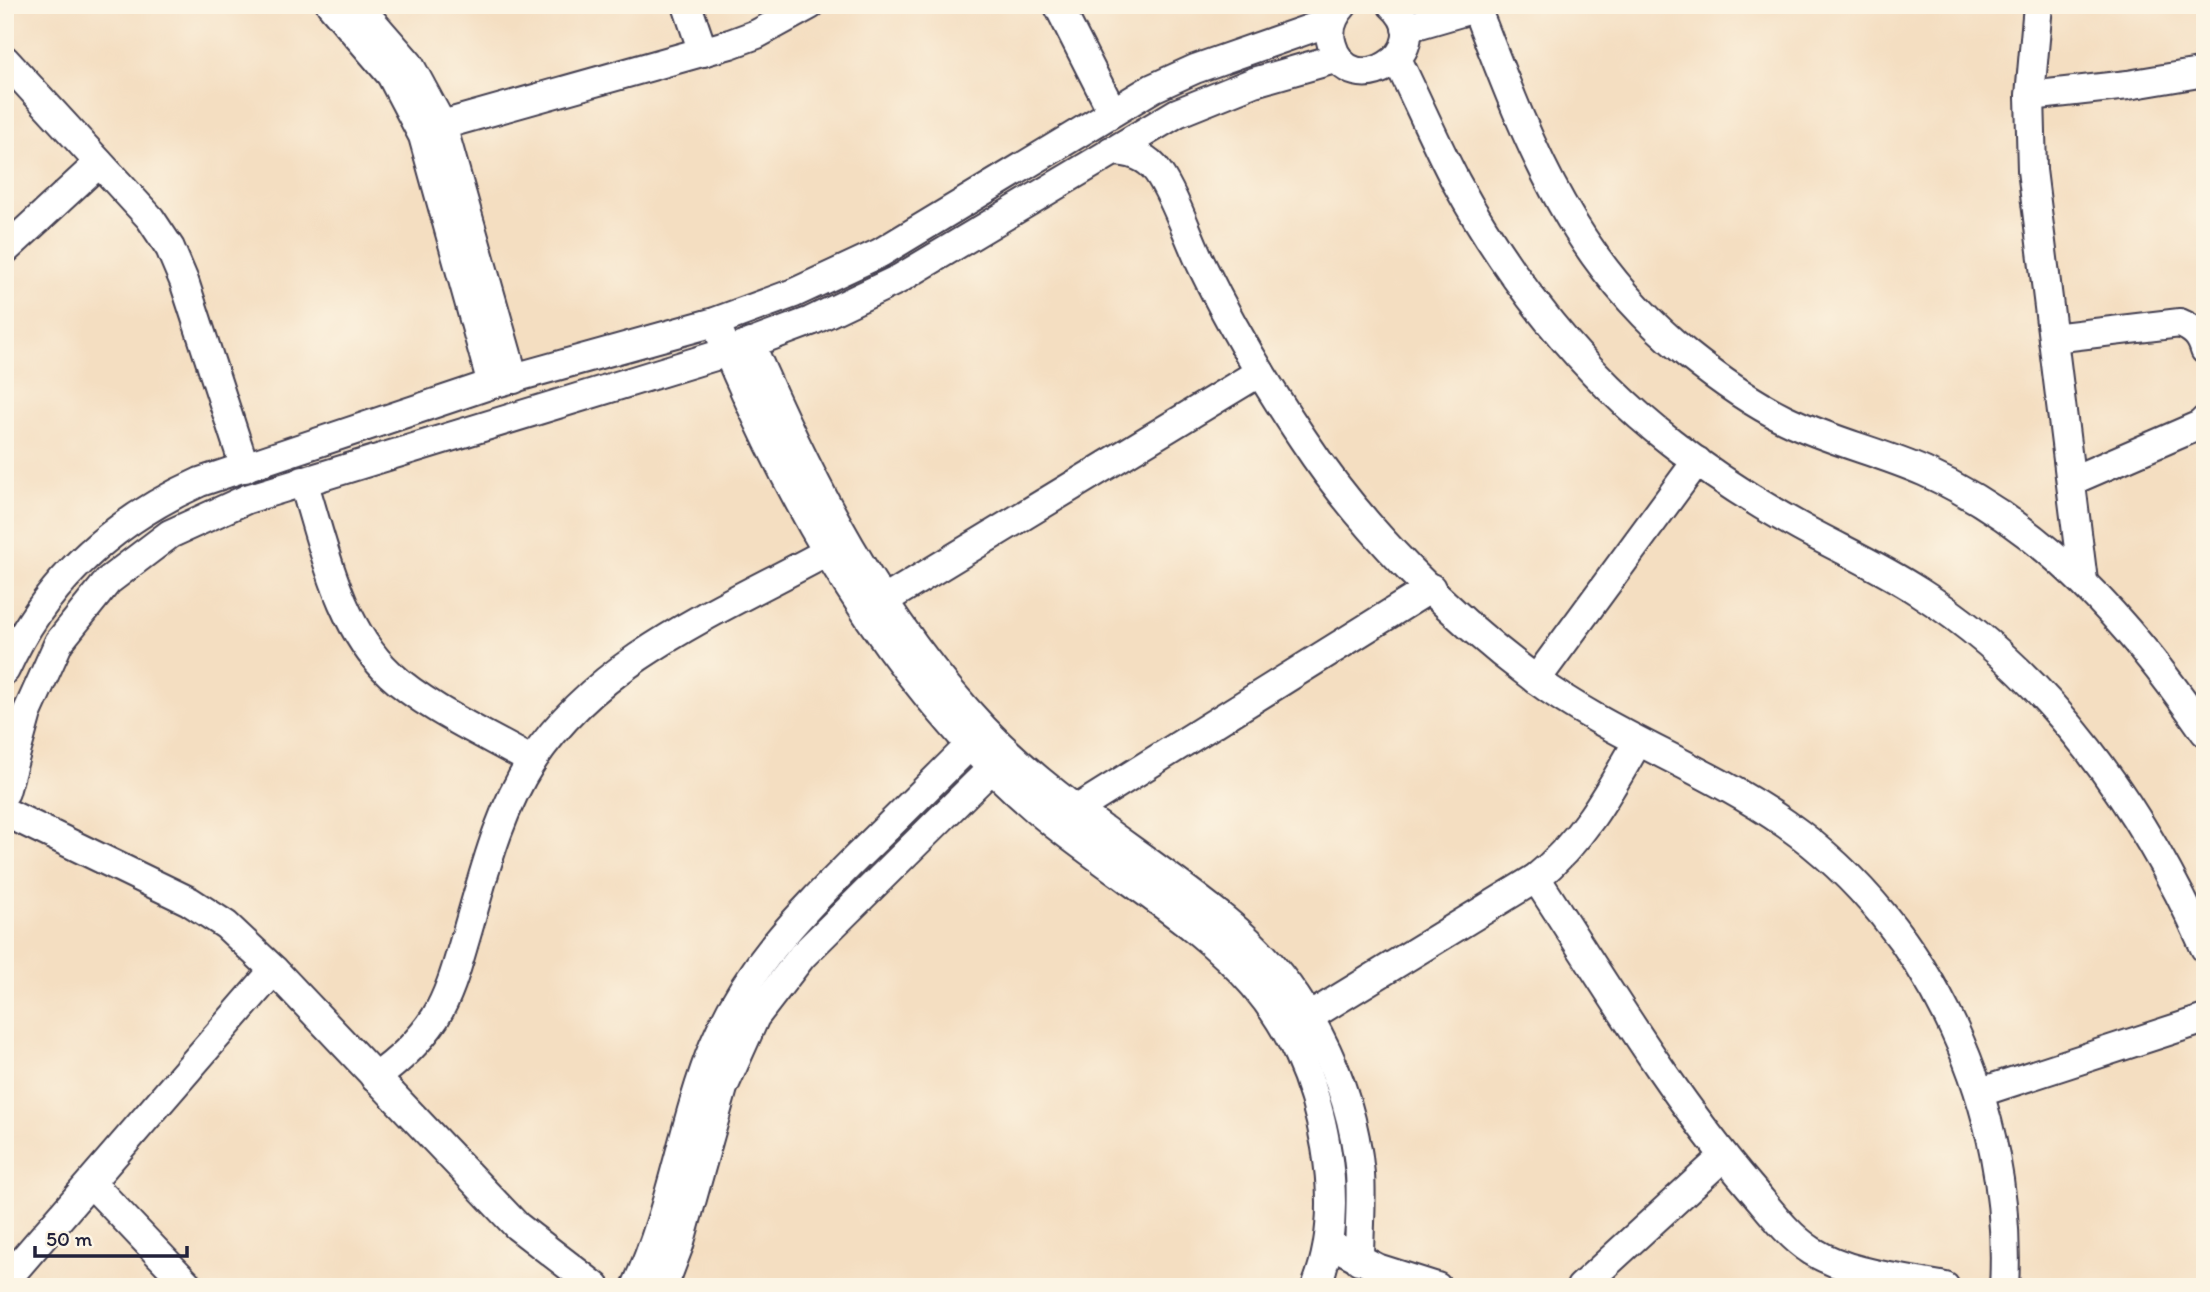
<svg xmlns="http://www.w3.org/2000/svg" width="2210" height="1292" viewBox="0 0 2210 1292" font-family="Itim,sans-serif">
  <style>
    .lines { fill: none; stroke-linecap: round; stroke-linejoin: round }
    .minor-casing { stroke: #423e4f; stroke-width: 32 }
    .minor { stroke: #fff; stroke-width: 28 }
  </style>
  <rect width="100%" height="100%" fill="#fcf5e5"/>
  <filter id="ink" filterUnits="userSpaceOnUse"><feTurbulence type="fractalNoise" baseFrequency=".0143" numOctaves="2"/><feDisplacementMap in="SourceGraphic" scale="14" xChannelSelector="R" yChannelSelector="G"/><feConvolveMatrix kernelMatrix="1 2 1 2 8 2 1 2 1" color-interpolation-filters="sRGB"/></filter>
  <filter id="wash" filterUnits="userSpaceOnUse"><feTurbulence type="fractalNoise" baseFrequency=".00686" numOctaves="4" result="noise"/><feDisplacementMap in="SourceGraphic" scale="28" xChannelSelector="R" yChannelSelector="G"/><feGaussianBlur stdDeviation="1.57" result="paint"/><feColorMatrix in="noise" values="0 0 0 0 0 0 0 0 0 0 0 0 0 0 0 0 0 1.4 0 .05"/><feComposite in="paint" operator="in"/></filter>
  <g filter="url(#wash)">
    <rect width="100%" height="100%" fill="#f4dec1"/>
  </g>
  <g filter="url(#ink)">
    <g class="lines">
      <g class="minor-casing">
        <g id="minor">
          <polyline points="331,5 391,75 423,136 492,384"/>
          <polyline points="687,5 703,52"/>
          <polyline points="1058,5 1112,111"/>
          <path d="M1343,5c-10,11 -16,25 -11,40 17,62 111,5 60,-40"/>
          <path d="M1475,5c53,136 94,253 212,349 30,24 63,48 98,65 45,22 95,33 140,53 121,55 206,153 280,260"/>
          <polyline points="2038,5 2030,96 2032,170 2083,581"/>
          <polyline points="361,9 409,64 442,125 514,379"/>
          <polyline points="1406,28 1475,8"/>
          <path d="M1397,59c20,41 38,83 59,123 53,97 127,192 215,260 40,32 84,60 129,85 40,22 81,40 119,65 131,83 224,217 286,356"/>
          <polyline points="5,60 150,218 170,248 184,281 245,468"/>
          <polyline points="2030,96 2128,85 2205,72"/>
          <polyline points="442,125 730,44 757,34 810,5"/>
          <path d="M1111,151c19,0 36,5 47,21 17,24 31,68 45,96 29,60 63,116 100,171 60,91 145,175 232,240 78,58 172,89 251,145 146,103 228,286 218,463"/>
          <polyline points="5,250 99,163"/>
          <path d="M721,336c57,138 129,273 228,385 32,38 67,73 105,103 129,102 242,145 272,323 8,47 8,95 -10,140"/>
          <path d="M2053,338l127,-15c14,6 21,12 25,27"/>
          <path d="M750,343c60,139 129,275 234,386 72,76 162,126 242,192 76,62 125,155 134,253 2,28 -1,57 -1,86"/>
          <path d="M303,481c21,65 35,144 87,193 36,34 99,62 142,87"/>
          <polyline points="2071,481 2200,425 2205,420"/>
          <polyline points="883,601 1260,372"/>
          <path d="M5,670c40,-88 108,-149 195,-188l292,-98 223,-62 79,-29 86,-40 273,-165 42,-19 137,-48"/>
          <polyline points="1536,680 1697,461"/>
          <polyline points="5,792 27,713 59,642 108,581 170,534 247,499 728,352 811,321 899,279 1177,113 1254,82 1338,58"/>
          <polyline points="1074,811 1431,588"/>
          <polyline points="5,812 189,901 226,925 274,970 517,1226 596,1287"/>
          <path d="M1536,878c68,104 133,214 214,309 19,22 37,48 62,64 39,24 89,27 133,36"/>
          <path d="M1309,1017l227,-139c46,-37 72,-84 101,-135"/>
          <path d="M375,1078c24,-17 44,-36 60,-60 15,-25 22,-52 30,-79 18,-61 32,-124 67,-178 69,-104 189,-151 295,-209"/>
          <polyline points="1981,1092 2205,1019"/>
          <polyline points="92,1184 190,1287"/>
          <polyline points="1343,1250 1377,1268 1437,1287"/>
          <polyline points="5,1281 274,970"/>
          <path d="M636,1287c36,-77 46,-163 78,-242 33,-78 84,-129 143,-188 38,-37 75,-74 113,-112"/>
          <polyline points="663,1287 679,1245 723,1088 755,1017 802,956 992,768"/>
          <polyline points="1581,1287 1724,1156"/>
        </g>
      </g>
      <use href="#minor" class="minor"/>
    </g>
  </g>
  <rect width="2210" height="1292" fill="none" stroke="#fcf5e5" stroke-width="28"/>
  <path d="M35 1246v10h152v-10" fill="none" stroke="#22223b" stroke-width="3.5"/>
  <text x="46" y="1246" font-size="21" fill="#22223b" stroke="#fcf5e5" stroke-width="5" paint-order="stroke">50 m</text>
</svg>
